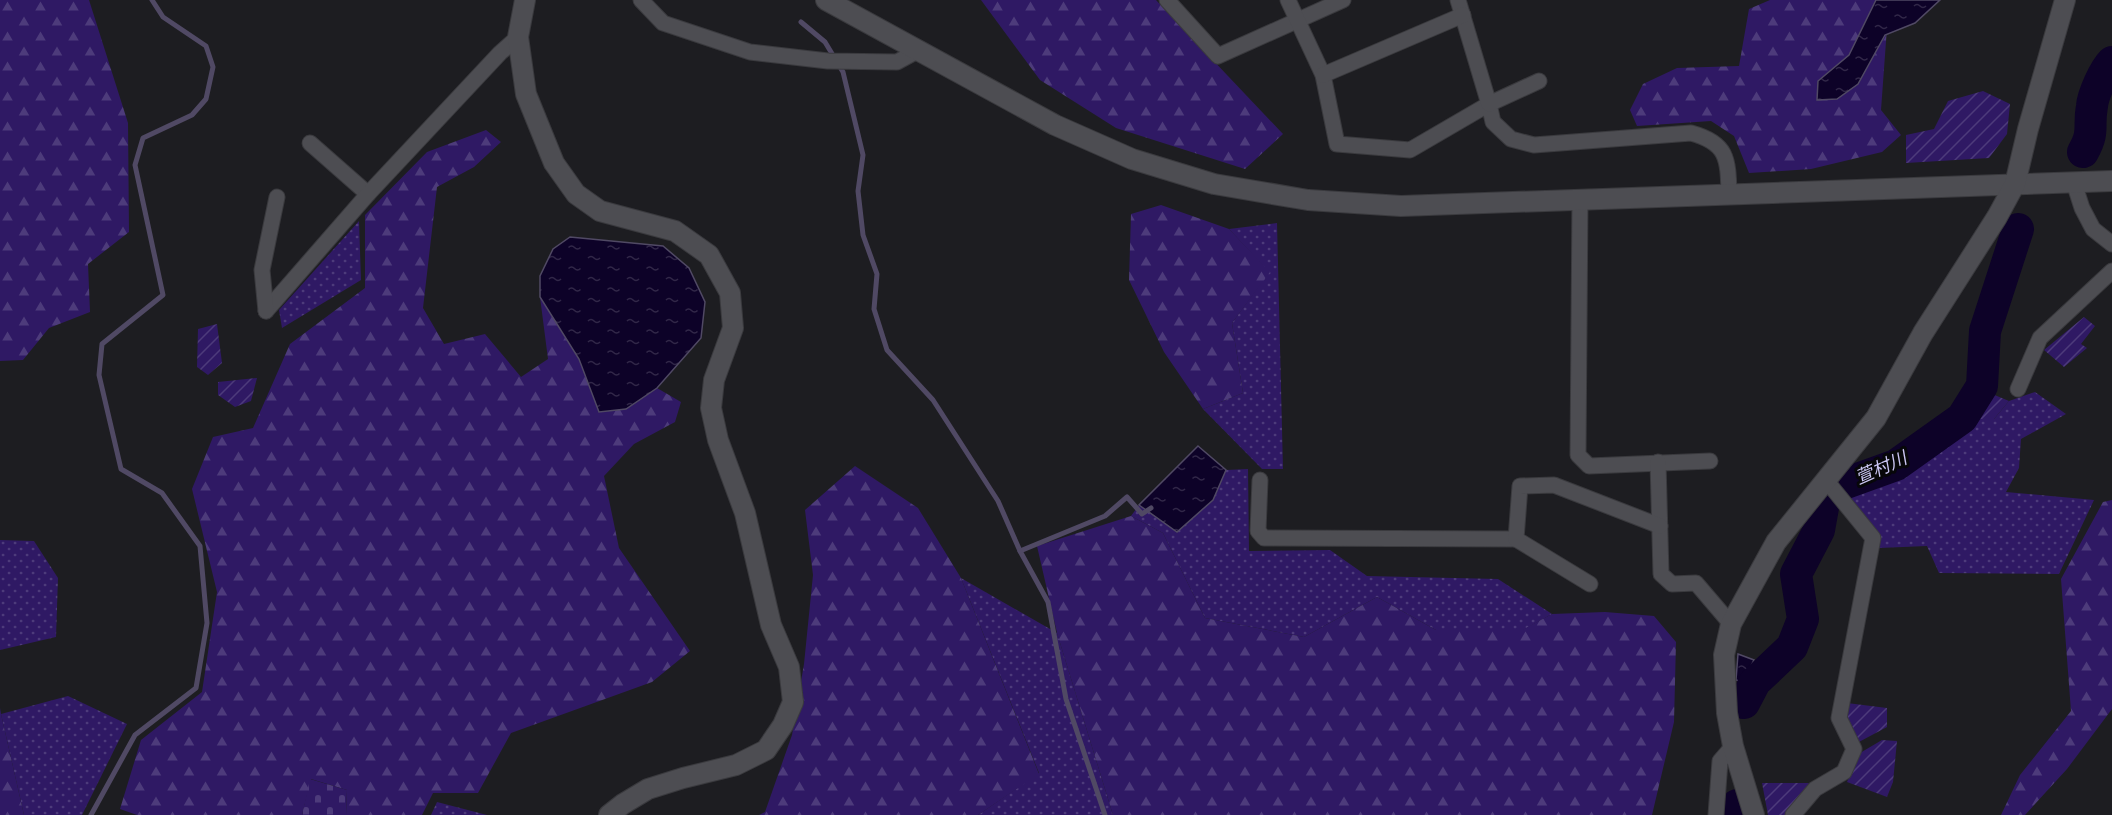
<svg xmlns="http://www.w3.org/2000/svg" width="2112" height="815" viewBox="0 0 2112 815" font-family="'DM Sans','Noto Sans JP',sans-serif">
  <style>
    .grass { fill: url(#grass-dots) }
    .forest { fill: url(#forest-firs) }
    .cemetery { fill: url(#cemetery-stones) }
    .garden { fill: url(#garden-furrows) }
    .water { fill: url(#water-ripples); stroke: #504964; stroke-width: 1.5 }
    .lines { fill: none; stroke-linecap: round; stroke-linejoin: round }
    .stream { stroke: #504964; stroke-width: 5 }
    .river { stroke: #0d0228; stroke-width: 32 }
    .minor-casing { stroke: #3a3a3e; stroke-width: 17 }
    .tertiary-casing { stroke: #3a3a3e; stroke-width: 22 }
    .minor { stroke: #4d4d52; stroke-width: 15 }
    .tertiary { stroke: #4d4d52; stroke-width: 20 }
    .labels { text-anchor: middle; dominant-baseline: central; stroke-width: 6; stroke-linejoin: round; paint-order: stroke }
    .water-label { font-size: 18px; font-style: italic; fill: #cbc6f3; stroke: #070709 }
  </style>
  <defs>
    <pattern id="grass-dots" width="8" height="8" patternUnits="userSpaceOnUse" patternTransform="scale(1.5)"><rect width="8" height="8" fill="#2f1964"/><path d="M2 2h.1M6 6h.1" fill="none" stroke="#4d3b7b" stroke-width="1.8" stroke-linecap="round"/></pattern>
    <pattern id="forest-firs" width="22" height="20" patternUnits="userSpaceOnUse" patternTransform="scale(1.5)"><rect width="22" height="20" fill="#2f1964"/><path d="M5 1l3.5 6h-7zM16 11l3.5 6h-7z" fill="#4d3b7b"/></pattern>
    <pattern id="cemetery-stones" width="16" height="16" patternUnits="userSpaceOnUse" patternTransform="scale(1.5)"><rect width="16" height="16" fill="#2f1964"/><path d="M2 7V4a2 2 0 0 1 4 0v3zM10 15v-3a2 2 0 0 1 4 0v3z" fill="#4d3b7b"/></pattern>
    <pattern id="garden-furrows" width="10" height="10" patternUnits="userSpaceOnUse" patternTransform="scale(1.5)"><rect width="10" height="10" fill="#2f1964"/><path d="M-1 1l2-2M0 10L10 0M9 11l2-2" fill="none" stroke="#4d3b7b"/></pattern>
    <pattern id="water-ripples" width="26" height="14" patternUnits="userSpaceOnUse" patternTransform="scale(1.5)"><rect width="26" height="14" fill="#0d0228"/><path d="M2 4q2-2 4 0t4 0M15 11q2-2 4 0t4 0" fill="none" stroke="#312748"/></pattern>
  </defs>
  <rect width="100%" height="100%" fill="#1d1d21"/>
  <g class="grass">
    <polygon points="359,221 361,280 282,328 279,310"/>
    <polygon points="1277,223 1283,469 1262,469 1203,409 1243,393 1232,323 1269,272 1229,229"/>
    <polygon points="2035,392 2066,414 2021,439 2019,468 2006,492 2094,500 2059,574 1939,573 1927,546 1879,548 1878,538 1843,493 1914,463 1970,419 1994,419 2009,401"/>
    <polygon points="1248,469 1249,551 1330,550 1367,576 1498,579 1552,614 1523,630 1436,630 1377,597 1304,637 1205,618 1163,533 1131,516 1139,505 1177,532 1213,500 1226,470"/>
    <polygon points="0,540 34,541 58,578 56,637 0,650"/>
    <polygon points="961,578 1057,633 1113,815 978,815 1039,773"/>
    <polygon points="68,696 127,724 82,815 24,815 1,714"/>
    <polygon points="437,802 487,815 431,815"/>
  </g>
  <g class="forest">
    <polygon points="0,0 89,0 128,123 129,232 88,264 90,312 49,328 23,360 0,361"/>
    <polygon points="981,0 1156,0 1283,134 1245,169 1116,128 1040,80"/>
    <polygon points="1770,0 1889,0 1881,110 1901,135 1882,152 1811,169 1749,173 1734,136 1711,121 1637,126 1630,110 1643,84 1677,68 1739,66 1749,9"/>
    <polygon points="486,130 501,142 474,167 437,187 423,308 444,344 485,334 521,377 548,359 540,297 579,359 599,412 626,409 657,388 681,402 675,422 634,444 604,476 619,548 690,651 652,682 511,733 478,793 433,793 422,815 346,815 347,790 311,779 302,815 137,815 120,809 141,740 202,692 217,592 192,489 213,437 253,428 290,344 365,288 365,215 427,152"/>
    <polygon points="1161,205 1229,229 1270,272 1232,323 1243,393 1203,409 1164,352 1129,280 1131,214"/>
    <polygon points="855,466 918,508 961,578 1039,774 978,815 759,815 765,812 792,735 804,664 813,575 805,510"/>
    <polygon points="2112,500 2112,709 2067,769 2025,815 2001,815 2020,775 2071,711 2061,579 2103,502"/>
    <polygon points="1131,516 1163,533 1205,618 1304,637 1377,597 1436,630 1522,630 1552,614 1605,612 1654,616 1676,642 1674,722 1652,815 1113,815 1057,633 1037,546"/>
    <polygon points="0,708 1,714 24,815 0,815"/>
  </g>
  <polygon class="cemetery" points="310,779 347,790 346,815 302,815"/>
  <g class="garden">
    <polygon points="1983,91 2010,104 2007,134 1989,158 1906,163 1906,135 1934,129 1948,101"/>
    <polygon points="2084,317 2095,326 2081,344 2087,348 2064,367 2044,350"/>
    <polygon points="217,324 222,363 208,375 197,367 198,329"/>
    <polygon points="257,378 251,401 235,407 218,395 218,382"/>
    <polygon points="1985,391 2009,401 1994,419 1970,419"/>
    <polygon points="1847,703 1887,708 1887,727 1857,743 1845,720"/>
    <polygon points="1882,740 1897,741 1893,782 1887,797 1847,782 1860,753"/>
    <polygon points="1762,783 1809,783 1788,815 1768,815"/>
  </g>
  <g class="water">
    <polygon points="1876,0 1940,0 1915,23 1885,35 1858,84 1837,99 1817,100 1818,81 1849,55"/>
    <polygon points="570,237 663,246 689,268 705,302 701,338 657,388 626,409 599,412 579,359 540,297 540,276 553,249"/>
    <polygon points="1198,446 1226,470 1213,500 1177,532 1139,505"/>
    <polygon points="1738,654 1754,660 1742,682 1736,680"/>
  </g>
  <g class="lines">
    <g class="stream">
      <polyline points="801,22 825,42 843,72 863,155 858,191 863,235 877,274 874,309 887,350 933,400 998,501 1020,551 1048,602 1066,699 1105,815"/>
      <polyline points="1020,551 1105,516 1127,497 1142,514 1151,508"/>
      <polyline points="91,815 135,735 196,688 207,623 200,546 162,493 121,469 99,375 102,344 163,295 135,165 143,138 192,115 206,99 213,67 206,46 163,17 152,0"/>
    </g>
    <g class="river">
      <path d="M2083,152c12,-21 5,-25 9,-46 1,-11 12,-36 20,-44"/>
      <polyline points="1744,703 1755,682 1792,647 1803,619 1796,574 1819,530 1824,502 1835,487 1896,465 1962,418 1982,386 1985,331 2018,229"/>
      <polyline points="1734,815 1737,805"/>
    </g>
    <g class="minor-casing">
      <g id="minor">
        <polyline points="641,0 663,23 750,52 828,61 897,62 919,50"/>
        <polyline points="1167,0 1218,56 1343,0"/>
        <path d="M1288,0l35,75 14,69 73,6 79,-46 4,18 18,17 23,6 157,-12c37,10 37,26 38,61"/>
        <polyline points="1458,0 1489,104 1539,81"/>
        <polyline points="1323,75 1463,15"/>
        <polyline points="310,143 368,194"/>
        <polyline points="2074,183 2082,208 2093,229 2112,244"/>
        <polyline points="1580,198 1578,455 1589,466 1710,461"/>
        <polyline points="266,311 368,194 500,53 518,37"/>
        <polyline points="266,311 262,270 277,197"/>
        <polyline points="2018,389 2040,338 2112,271"/>
        <polyline points="1658,462 1661,574 1672,584 1696,583 1731,624"/>
        <polyline points="1260,480 1258,531 1264,538 1516,539"/>
        <polyline points="1590,584 1516,539 1520,486 1554,485 1660,526"/>
        <polyline points="1716,815 1720,761 1733,746"/>
        <polyline points="1793,815 1815,789 1844,772 1854,749 1839,718 1873,538 1825,479"/>
      </g>
    </g>
    <g class="tertiary-casing">
      <g id="tertiary">
        <polyline points="525,0 518,37 526,94 554,163 576,194 600,211 675,231 709,255 730,293 733,328 714,380 711,408 718,440 745,513 771,625 789,667 793,702 783,725 766,750 736,765 683,778 648,789 623,804 609,815"/>
        <polyline points="826,0 1055,125 1132,159 1214,184 1308,200 1401,206 2112,181"/>
        <polyline points="1754,815 1733,746 1727,713 1724,655 1731,624 1776,542 1876,418 1923,333 1997,217 2015,184 2028,129 2065,0"/>
      </g>
    </g>
    <use href="#minor" class="minor"/>
    <use href="#tertiary" class="tertiary"/>
  </g>
  <g class="labels">
    <g class="water-label">
      <text transform="translate(1881 468) rotate(-24)">萱村川</text>
    </g>
  </g>
</svg>
